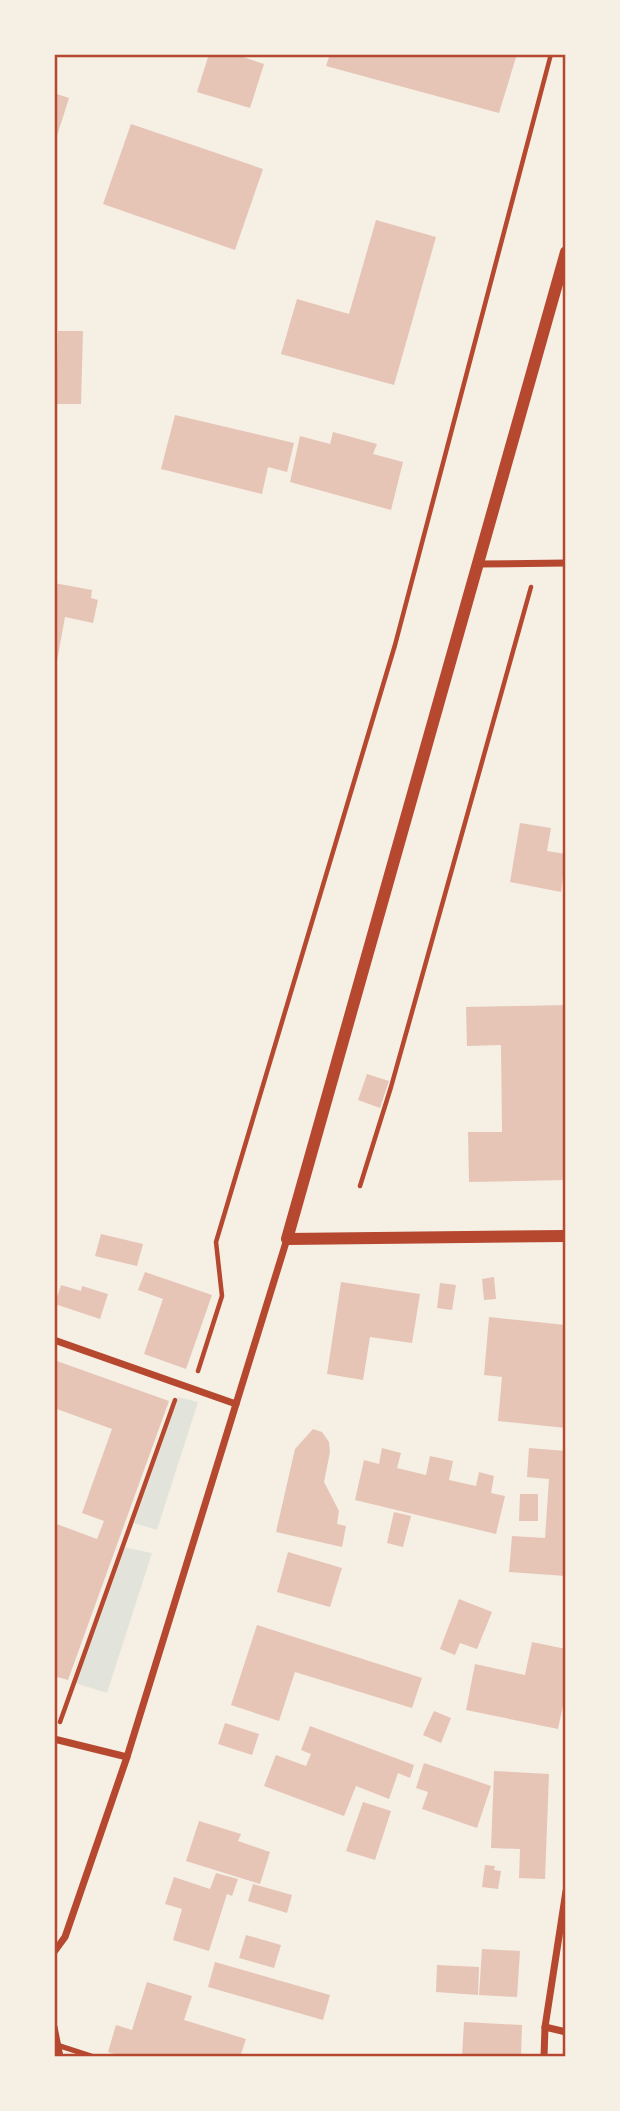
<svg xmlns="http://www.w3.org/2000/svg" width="620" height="2111" viewBox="0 0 620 2111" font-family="'Sofia Sans Condensed',sans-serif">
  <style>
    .green { fill: #e2e4dc }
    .building { fill: #e6c5b7 }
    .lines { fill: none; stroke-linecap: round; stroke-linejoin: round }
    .path { stroke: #b5482f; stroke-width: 4.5 }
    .service { stroke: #b5482f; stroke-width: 5 }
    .minor { stroke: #b5482f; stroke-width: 7 }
    .tertiary { stroke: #b5482f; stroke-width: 12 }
    .neatline { fill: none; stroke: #b5482f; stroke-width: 2.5 }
  </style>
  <rect width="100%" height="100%" fill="#f6efe4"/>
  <g class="green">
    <polygon points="178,1397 198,1402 157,1530 134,1523"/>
    <polygon points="123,1547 152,1553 107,1693 75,1683"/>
  </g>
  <g class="building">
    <polygon points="209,54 234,54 264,64 250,108 197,92"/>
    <polygon points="330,54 517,54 499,113 326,66"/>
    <polygon points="54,93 69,98 55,142 54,142"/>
    <polygon points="131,124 263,169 235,250 103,204"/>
    <polygon points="376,220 436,237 394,385 281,354 297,299 349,314"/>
    <polygon points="58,331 83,331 81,404 56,404"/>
    <polygon points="175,415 294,443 287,472 268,467 262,494 161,469"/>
    <polygon points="333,432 377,444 373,454 403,462 391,510 290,482 300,436 330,444"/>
    <polygon points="54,583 92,590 91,598 98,600 93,623 65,617 57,661 54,660"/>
    <polygon points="520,823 551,828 547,851 566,854 561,892 510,882"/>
    <polygon points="566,1005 566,1180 469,1182 468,1132 502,1132 501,1045 467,1046 466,1007"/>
    <polygon points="367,1074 389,1081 380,1108 358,1100"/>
    <polygon points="101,1234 143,1244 137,1266 95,1256"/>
    <polygon points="145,1272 212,1295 186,1369 144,1354 163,1299 138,1290"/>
    <polygon points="494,1277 496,1299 484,1300 482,1279"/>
    <polygon points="341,1282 420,1294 412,1343 370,1337 363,1380 327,1374"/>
    <polygon points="440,1283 456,1285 452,1310 437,1308"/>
    <polygon points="61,1285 81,1291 82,1286 108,1294 100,1319 55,1304"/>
    <polygon points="489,1317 566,1325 566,1428 498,1421 502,1377 484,1375"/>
    <polygon points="54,1360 169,1401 68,1680 54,1676 54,1523 97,1539 104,1521 82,1513 112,1429 54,1408 54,1380 57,1371 54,1377"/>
    <polygon points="313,1429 322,1432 329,1442 330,1452 324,1482 339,1511 337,1524 346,1526 342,1547 276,1532 295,1449"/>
    <polygon points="382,1448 401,1453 397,1468 426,1475 430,1456 453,1461 449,1480 476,1486 479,1472 494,1476 491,1493 505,1496 496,1534 355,1500 364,1460 379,1464"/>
    <polygon points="529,1448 566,1451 566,1576 509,1572 512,1536 545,1538 549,1479 527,1477"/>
    <polygon points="520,1494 538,1494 538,1521 519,1521"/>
    <polygon points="394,1512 411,1516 403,1547 387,1543"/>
    <polygon points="288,1552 342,1568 330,1607 277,1592"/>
    <polygon points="459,1599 492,1612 477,1649 460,1643 455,1655 440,1649"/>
    <polygon points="257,1625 422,1678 412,1708 295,1672 279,1721 231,1705"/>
    <polygon points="532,1642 566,1649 566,1692 558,1729 466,1710 475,1664 525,1675"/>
    <polygon points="434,1711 451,1718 441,1743 423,1735"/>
    <polygon points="225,1723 259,1734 252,1755 218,1744"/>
    <polygon points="310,1726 414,1765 410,1778 398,1773 389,1799 356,1786 344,1816 264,1786 276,1755 306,1766 311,1754 301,1750"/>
    <polygon points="424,1763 491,1786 477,1828 422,1809 428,1792 416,1788"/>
    <polygon points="494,1771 549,1774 545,1879 519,1878 520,1849 491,1848"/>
    <polygon points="363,1802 391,1811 375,1860 346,1851"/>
    <polygon points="199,1821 241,1834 238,1841 270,1852 260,1884 186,1861"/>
    <polygon points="485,1865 495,1866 494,1870 501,1871 498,1889 482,1887"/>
    <polygon points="216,1873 238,1879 232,1896 227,1894 209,1951 173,1940 182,1909 165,1904 174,1877 210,1889"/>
    <polygon points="253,1884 292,1895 287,1913 248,1901"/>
    <polygon points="246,1935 281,1945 274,1968 239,1958"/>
    <polygon points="482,1949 520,1951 517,1997 479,1995"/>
    <polygon points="215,1962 330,1995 323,2020 208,1987"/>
    <polygon points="437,1965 479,1967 478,1995 436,1992"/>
    <polygon points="147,1982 192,1996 184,2020 246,2039 240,2057 124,2057 108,2052 116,2025 132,2030"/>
    <polygon points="464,2022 522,2025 521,2057 462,2057"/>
  </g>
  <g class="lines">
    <g class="path">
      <polyline points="360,1186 391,1087 531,587"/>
      <polyline points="198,1371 222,1296 216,1242 395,645 551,54"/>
      <polyline points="60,1722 175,1400"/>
    </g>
    <polyline class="service" points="57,2045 94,2057"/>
    <g class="minor">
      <polyline points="477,564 566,563"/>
      <polyline points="54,1340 236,1404"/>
      <polyline points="54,1739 127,1757"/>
      <polyline points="54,1952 65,1937 127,1757 287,1239"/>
      <polyline points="54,2027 60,2057"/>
      <polyline points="545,2027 566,2032"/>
      <polyline points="544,2057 545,2027 566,1891"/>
    </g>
    <polyline class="tertiary" points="566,252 287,1239 566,1236"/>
  </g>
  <rect width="620" height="2111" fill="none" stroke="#f6efe4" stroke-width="112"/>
  <rect x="56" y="56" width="508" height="1999" class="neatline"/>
</svg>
